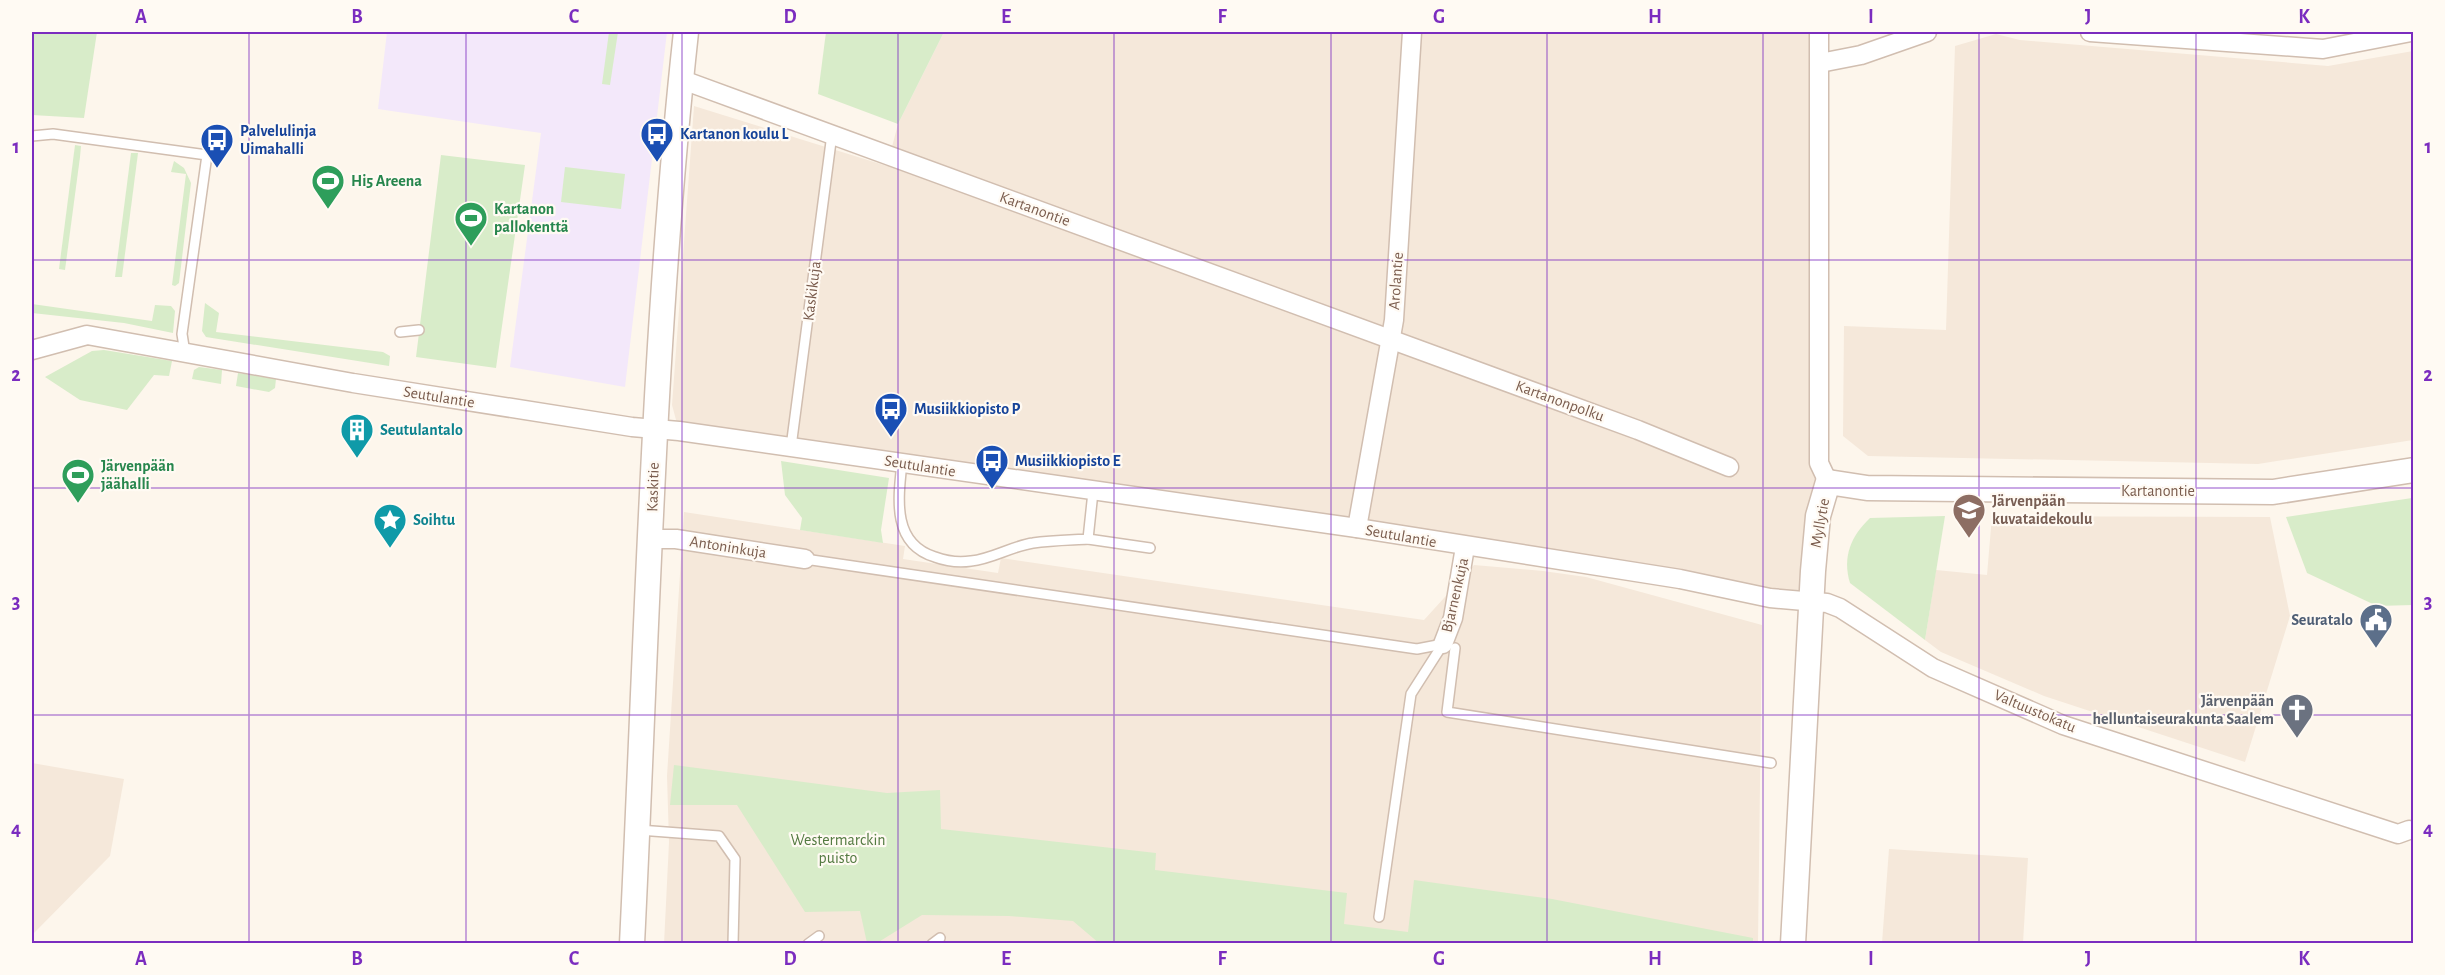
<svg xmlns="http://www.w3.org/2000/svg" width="2445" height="975" viewBox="0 0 2445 975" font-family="'Alegreya Sans',sans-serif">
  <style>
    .residential { fill: #f5e8da }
    .education { fill: #f3e8fa }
    .green { fill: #d8ecc9 }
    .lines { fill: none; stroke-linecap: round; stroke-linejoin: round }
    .service-casing { stroke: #d1beb0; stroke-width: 12 }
    .minor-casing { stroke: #d1beb0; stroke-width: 21 }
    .tertiary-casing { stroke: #d1beb0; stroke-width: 27 }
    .service { stroke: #fff; stroke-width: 9 }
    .minor { stroke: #fff; stroke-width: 18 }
    .tertiary { stroke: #fff; stroke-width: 24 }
    .grid { fill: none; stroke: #7b2cbf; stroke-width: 1.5; stroke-opacity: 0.55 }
    .labels { text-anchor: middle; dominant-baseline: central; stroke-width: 4.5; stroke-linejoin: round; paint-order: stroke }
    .transit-label { font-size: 16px; font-weight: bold; fill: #164399; stroke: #fffaf3; text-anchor: start }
    .leisure-label { font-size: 16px; font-weight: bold; fill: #27864d; stroke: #fffaf3; text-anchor: start }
    .street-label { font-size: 16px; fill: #7a5c4d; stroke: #fffaf3 }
    .culture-label { font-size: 16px; font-weight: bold; fill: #0d838f; stroke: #fffaf3; text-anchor: start }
    .education-label { font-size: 16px; font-weight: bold; fill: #785e54; stroke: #fffaf3; text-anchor: start }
    .service-label { font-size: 16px; font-weight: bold; fill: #4e5e75; stroke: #fffaf3; text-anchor: end }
    .worship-label { font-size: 16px; font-weight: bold; fill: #5b616d; stroke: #fffaf3; text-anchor: end }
    .park-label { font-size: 16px; fill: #537a41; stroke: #fffaf3 }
    .neatline { fill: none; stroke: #7b2cbf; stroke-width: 2 }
    .grid-label { font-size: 20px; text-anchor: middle; font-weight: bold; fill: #7b2cbf }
  </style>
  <rect width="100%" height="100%" fill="#fdf6ec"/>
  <g class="residential">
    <polygon points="944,32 1819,32 1819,463 1811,600 679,431 672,405 694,106 887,166 898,124"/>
    <polygon points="1996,34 2020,40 2328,66 2413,51 2413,440 2258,464 1868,456 1843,436 1844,326 1946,330 1955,46"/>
    <polygon points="684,512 905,546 903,559 998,573 1001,558 1424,620 1474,565 1543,571 1586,577 1762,625 1758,943 664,944 669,842 667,776"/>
    <polygon points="1992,516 2270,517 2290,616 2245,762 2044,696 1941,652 1925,640 1936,570 1987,575"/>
    <polygon points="32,763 124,779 110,856 32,935"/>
    <polygon points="1889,849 2028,858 2023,943 1882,943"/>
  </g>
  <polygon class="education" points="387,32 667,32 625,387 510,367 541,133 378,109"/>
  <g class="green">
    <polygon points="32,32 97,32 84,118 32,115"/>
    <polygon points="609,32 618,32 610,85 602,84"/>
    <polygon points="826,32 944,32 898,124 818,94"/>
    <polygon points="75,145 81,146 80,157 65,270 59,269"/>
    <polygon points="131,153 138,153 122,277 115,277"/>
    <polygon points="441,155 525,165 496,368 416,357"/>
    <polygon points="174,161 184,168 191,183 179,283 175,286 172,285 186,174 171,172"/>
    <polygon points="565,167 625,174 621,209 561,202"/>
    <polygon points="205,303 219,313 216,332 383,352 390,356 389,366 206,337 202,331"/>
    <polygon points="32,304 152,321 155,305 171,306 175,311 173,333 124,323 32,313"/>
    <polygon points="104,350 172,361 169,376 154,375 127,410 80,400 45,377 92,351"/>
    <polygon points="199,367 222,370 221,384 192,379 194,370"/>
    <polygon points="238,373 276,379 275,388 269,392 236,386"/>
    <polygon points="781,461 889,478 881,530 883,543 800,530 802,518 785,495"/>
    <polygon points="2412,498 2413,605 2377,606 2307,573 2286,517"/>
    <path d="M1945,516l-20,124 -75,-57c-8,-26 1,-47 20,-65z"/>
    <polygon points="674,765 887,793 940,790 941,829 1156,853 1155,870 1347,893 1344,924 1408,932 1414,880 1552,899 1753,938 1753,943 1100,944 1073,921 1009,916 922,915 877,943 867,943 860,911 805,912 737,805 670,805"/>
  </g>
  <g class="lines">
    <g class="service-casing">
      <g id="service">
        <polyline points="32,136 53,134 207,155 182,334 185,353"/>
        <polyline points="400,332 419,330"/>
        <polyline points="791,447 832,134"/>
        <path d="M902,463c-4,36 -10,81 33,94 11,4 23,6 36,4 21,-2 41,-15 62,-18 18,-3 37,-3 55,-4l5,-47"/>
        <polyline points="1088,539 1150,548"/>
        <polyline points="805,559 1417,649 1443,644"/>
        <polyline points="1455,648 1447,712 1771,763"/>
        <polyline points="639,830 719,836 735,859 733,944"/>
        <polyline points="1379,917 1411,694 1443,644"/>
        <polyline points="808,944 819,936"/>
        <polyline points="932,944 940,938"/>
      </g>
    </g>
    <g class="minor-casing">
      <g id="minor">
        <polyline points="1819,32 1819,463 1828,482"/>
        <polyline points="2090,32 2323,49 2411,32"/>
        <polyline points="1820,63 1861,55 1927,32"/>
        <polyline points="680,79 1638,430 1729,467"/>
        <polyline points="32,350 87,335 353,383 632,427 679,431 1357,528 1680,579 1770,598 1827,603 1840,608 1933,668 2063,725 2398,834 2409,830"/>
        <polyline points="1357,528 1394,320 1412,32"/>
        <polyline points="651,539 676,539 805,559"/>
        <polyline points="1443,644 1453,618 1465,547"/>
      </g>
    </g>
    <g class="tertiary-casing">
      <g id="tertiary">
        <path d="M632,944c15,-305 21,-610 54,-912"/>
        <polyline points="1793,944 1813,571 1818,516 1828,482 1867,488 2273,492 2414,470"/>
      </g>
    </g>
    <use href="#service" class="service"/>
    <use href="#minor" class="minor"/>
    <use href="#tertiary" class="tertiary"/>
  </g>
  <path class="grid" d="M249,32v912M466,32v912M682,32v912M898,32v912M1114,32v912M1331,32v912M1547,32v912M1763,32v912M1979,32v912M2196,32v912M32,260h2382M32,488h2382M32,715h2382"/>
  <defs>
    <g id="bus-pin" transform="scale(1.725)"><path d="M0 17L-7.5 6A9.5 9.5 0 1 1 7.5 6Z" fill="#1a4fb4" stroke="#fffaf3"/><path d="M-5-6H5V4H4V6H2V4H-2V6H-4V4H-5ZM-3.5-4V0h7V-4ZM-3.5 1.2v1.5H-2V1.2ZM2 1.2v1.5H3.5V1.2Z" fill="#fff"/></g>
    <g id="stadium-pin" transform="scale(1.725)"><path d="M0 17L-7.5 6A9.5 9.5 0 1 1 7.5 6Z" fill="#2e9e5b" stroke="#fffaf3"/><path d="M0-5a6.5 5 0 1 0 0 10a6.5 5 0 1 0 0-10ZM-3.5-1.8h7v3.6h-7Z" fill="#fff"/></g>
    <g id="building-pin" transform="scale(1.725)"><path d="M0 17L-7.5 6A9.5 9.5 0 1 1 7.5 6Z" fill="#0f9aa8" stroke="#fffaf3"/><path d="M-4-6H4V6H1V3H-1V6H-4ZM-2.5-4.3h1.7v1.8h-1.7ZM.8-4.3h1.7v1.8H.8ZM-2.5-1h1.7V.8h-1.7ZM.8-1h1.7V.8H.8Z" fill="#fff"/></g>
    <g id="school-pin" transform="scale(1.725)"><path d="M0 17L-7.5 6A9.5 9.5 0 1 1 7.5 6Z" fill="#8d6e63" stroke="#fffaf3"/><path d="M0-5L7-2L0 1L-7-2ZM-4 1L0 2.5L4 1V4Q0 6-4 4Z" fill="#fff"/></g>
    <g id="sight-pin" transform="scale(1.725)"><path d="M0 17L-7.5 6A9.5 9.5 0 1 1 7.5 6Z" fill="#0f9aa8" stroke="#fffaf3"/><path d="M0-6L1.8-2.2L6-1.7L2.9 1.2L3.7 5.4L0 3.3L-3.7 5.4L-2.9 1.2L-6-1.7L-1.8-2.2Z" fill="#fff"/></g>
    <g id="civic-pin" transform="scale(1.725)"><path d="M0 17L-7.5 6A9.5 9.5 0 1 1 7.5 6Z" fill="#5c6f8a" stroke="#fffaf3"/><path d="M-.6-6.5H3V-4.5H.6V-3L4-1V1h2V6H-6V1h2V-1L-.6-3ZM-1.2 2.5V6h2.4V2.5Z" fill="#fff"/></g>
    <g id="church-pin" transform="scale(1.725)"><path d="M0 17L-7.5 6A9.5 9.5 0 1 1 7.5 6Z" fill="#6b7280" stroke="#fffaf3"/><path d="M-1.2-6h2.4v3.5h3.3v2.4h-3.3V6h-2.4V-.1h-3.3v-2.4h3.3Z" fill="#fff"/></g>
  </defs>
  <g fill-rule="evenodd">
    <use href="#bus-pin" x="657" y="134"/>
    <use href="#bus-pin" x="217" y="140"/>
    <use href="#stadium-pin" x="328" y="181"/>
    <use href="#stadium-pin" x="471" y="218"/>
    <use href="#bus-pin" x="891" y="409"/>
    <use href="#building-pin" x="357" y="430"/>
    <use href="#bus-pin" x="992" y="461"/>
    <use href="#stadium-pin" x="78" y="475"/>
    <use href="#school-pin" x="1969" y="510"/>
    <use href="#sight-pin" x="390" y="520"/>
    <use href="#civic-pin" x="2376" y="620"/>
    <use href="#church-pin" x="2297" y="710"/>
  </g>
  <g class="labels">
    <g class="transit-label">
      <text x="240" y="131">Palvelulinja<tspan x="240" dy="18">Uimahalli</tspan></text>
      <text x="680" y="134">Kartanon koulu L</text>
      <text x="914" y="409">Musiikkiopisto P</text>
      <text x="1015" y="461">Musiikkiopisto E</text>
    </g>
    <g class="leisure-label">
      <text x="351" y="181">Hi5 Areena</text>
      <text x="494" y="209">Kartanon<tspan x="494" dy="18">pallokenttä</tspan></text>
      <text x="101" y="466">Järvenpään<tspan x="101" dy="18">jäähalli</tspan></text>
    </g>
    <g class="street-label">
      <text transform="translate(1035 209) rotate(20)">Kartanontie</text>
      <text transform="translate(1396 281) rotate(-86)">Arolantie</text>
      <text transform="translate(812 291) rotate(-83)">Kaskikuja</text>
      <text transform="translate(439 397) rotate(9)">Seutulantie</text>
      <text transform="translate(1560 401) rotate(20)">Kartanonpolku</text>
      <text transform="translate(920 466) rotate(9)">Seutulantie</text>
      <text transform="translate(653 487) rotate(-88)">Kaskitie</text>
      <text x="2158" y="491">Kartanontie</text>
      <text transform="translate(1820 523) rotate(-80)">Myllytie</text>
      <text transform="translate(1401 536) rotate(10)">Seutulantie</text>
      <text transform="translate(728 547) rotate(9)">Antoninkuja</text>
      <text transform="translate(1455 595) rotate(-77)">Bjarnenkuja</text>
      <text transform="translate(2035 711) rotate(23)">Valtuustokatu</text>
    </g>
    <g class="culture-label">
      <text x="380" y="430">Seutulantalo</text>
      <text x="413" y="520">Soihtu</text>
    </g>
    <g class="education-label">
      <text x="1992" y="501">Järvenpään<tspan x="1992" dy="18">kuvataidekoulu</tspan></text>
    </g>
    <g class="service-label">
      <text x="2353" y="620">Seuratalo</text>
    </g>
    <g class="worship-label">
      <text x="2274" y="701">Järvenpään<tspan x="2274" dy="18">helluntaiseurakunta Saalem</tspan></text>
    </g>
    <g class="park-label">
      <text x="838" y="840">Westermarckin<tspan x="838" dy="18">puisto</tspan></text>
    </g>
  </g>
  <rect width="2445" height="975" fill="none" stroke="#fffaf3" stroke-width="66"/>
  <rect x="33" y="33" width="2379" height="909" class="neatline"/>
  <g class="grid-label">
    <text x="141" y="23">A</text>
    <text x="357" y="23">B</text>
    <text x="574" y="23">C</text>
    <text x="790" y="23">D</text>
    <text x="1006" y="23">E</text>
    <text x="1222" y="23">F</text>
    <text x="1439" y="23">G</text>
    <text x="1655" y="23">H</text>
    <text x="1871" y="23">I</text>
    <text x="2088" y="23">J</text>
    <text x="2304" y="23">K</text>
    <text x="16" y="153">1</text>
    <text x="2428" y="153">1</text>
    <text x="16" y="381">2</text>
    <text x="2428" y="381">2</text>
    <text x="16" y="608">3</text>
    <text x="2428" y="608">3</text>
    <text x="16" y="835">4</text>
    <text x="2428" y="835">4</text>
    <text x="141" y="965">A</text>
    <text x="357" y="965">B</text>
    <text x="574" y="965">C</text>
    <text x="790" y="965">D</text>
    <text x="1006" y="965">E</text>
    <text x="1222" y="965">F</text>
    <text x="1439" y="965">G</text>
    <text x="1655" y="965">H</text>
    <text x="1871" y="965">I</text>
    <text x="2088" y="965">J</text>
    <text x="2304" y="965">K</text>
  </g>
</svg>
